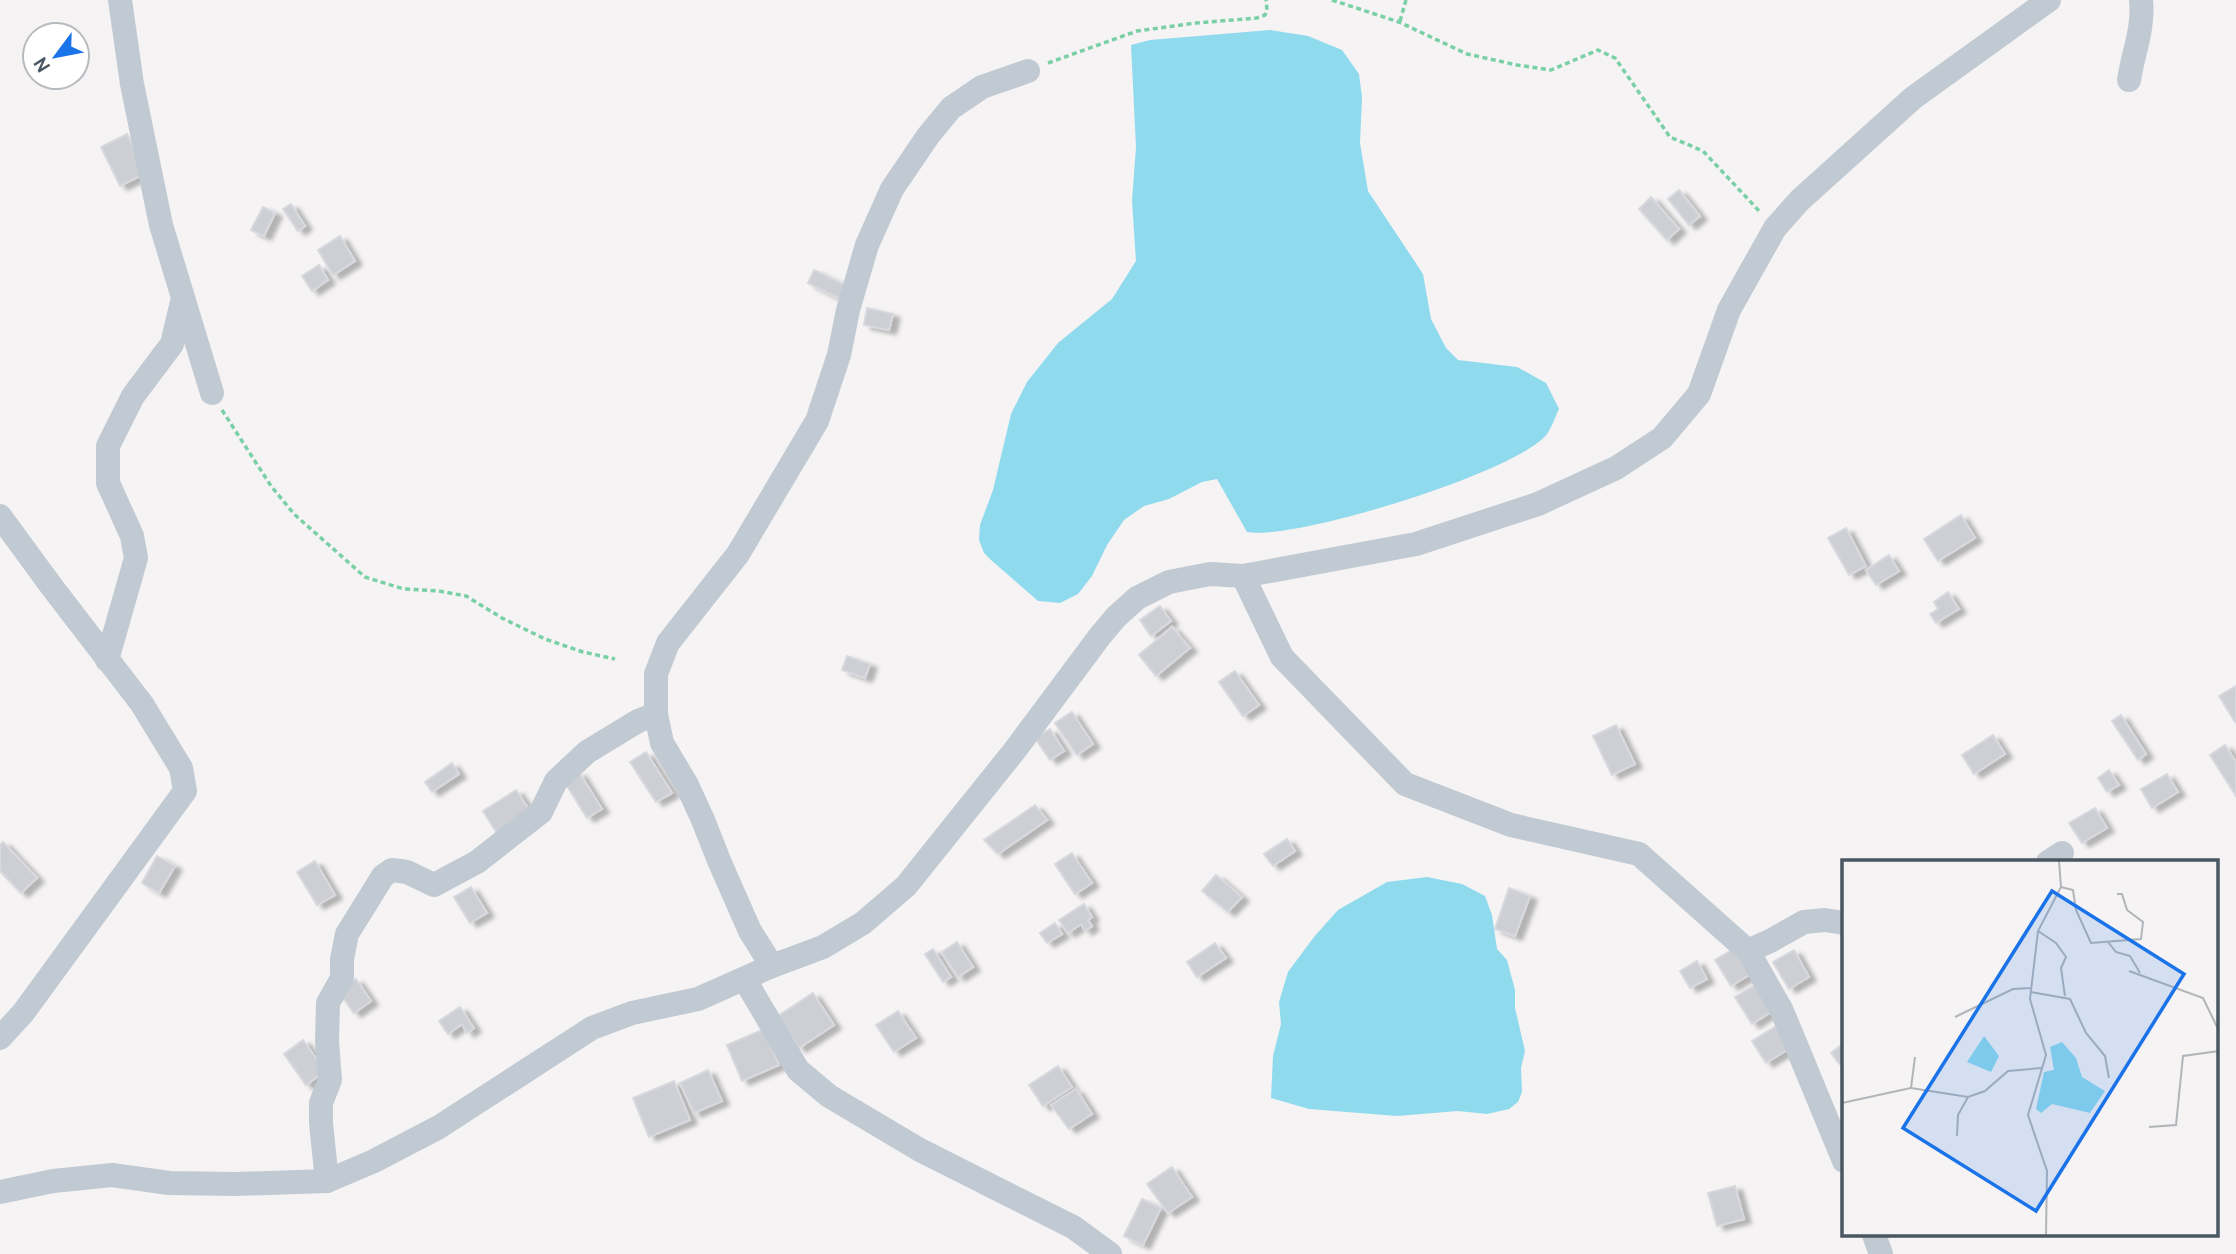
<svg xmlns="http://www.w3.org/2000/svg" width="2236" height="1254" viewBox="0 0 2236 1254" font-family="Cabin,sans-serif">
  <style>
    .water { fill: #90daee }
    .building { fill: #cdcfd5; stroke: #d7d9de; stroke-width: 2; filter: url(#shadow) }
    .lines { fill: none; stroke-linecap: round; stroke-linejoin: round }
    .path { stroke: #7ad0a6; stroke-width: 3.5; stroke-dasharray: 5 3.5; stroke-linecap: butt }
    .minor { stroke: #c1cad2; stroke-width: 24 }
    .inset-road { fill: none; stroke: #b1b4b9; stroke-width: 2 }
    .view { fill: #1a73e8; fill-opacity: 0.15; stroke: #1a73e8; stroke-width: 3.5 }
    .inset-edge { fill: none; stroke: #4a5661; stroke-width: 3.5 }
  </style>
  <defs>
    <filter id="shadow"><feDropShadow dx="7" dy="4" stdDeviation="2" flood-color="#0004"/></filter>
  </defs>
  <rect width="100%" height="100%" fill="#f5f3f3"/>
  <g class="water">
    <path d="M1270,30l38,6 34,14 17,24 3,23 -2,46 8,48 55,83 8,45 15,29 12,12 59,7 29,16 13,26c-4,8 -7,18 -12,25 -29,38 -253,107 -300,98l-30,-53 -15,3 -33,17 -25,7 -20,14 -17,25 -15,31 -14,18 -18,9 -22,-2 -47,-41 -7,-7 -5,-13 1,-15 13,-35 18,-76 16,-32 31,-39 54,-44 24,-38 -4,-60 4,-54 -5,-102 19,-5z"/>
    <polygon points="1427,877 1462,884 1485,896 1492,915 1497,949 1507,960 1515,990 1515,1008 1525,1051 1521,1068 1522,1092 1518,1102 1509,1109 1487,1114 1458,1111 1397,1116 1309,1109 1271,1098 1273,1056 1281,1024 1279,1002 1288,972 1314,937 1338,910 1387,882"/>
  </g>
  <g class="building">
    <polygon points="127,134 146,173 120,186 101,147"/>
    <polygon points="1679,190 1700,216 1689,225 1668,199"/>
    <polygon points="1651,197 1679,229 1667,240 1639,209"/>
    <polygon points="291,204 305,226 298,231 283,209"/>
    <polygon points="263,207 275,213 264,236 251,230"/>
    <polygon points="340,236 355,261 333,275 318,250"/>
    <polygon points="319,265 328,280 312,291 302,276"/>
    <polygon points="814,270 847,286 840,299 808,283"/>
    <polygon points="867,308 893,314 889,330 864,325"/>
    <polygon points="1961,515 1975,538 1938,561 1924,539"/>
    <polygon points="1846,528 1866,566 1849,575 1828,538"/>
    <polygon points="1889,555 1899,571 1876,585 1866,570"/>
    <polygon points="1948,592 1959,609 1936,623 1930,614 1938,609 1934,602"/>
    <polygon points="1160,606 1171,621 1151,636 1140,620"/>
    <polygon points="1172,627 1190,648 1156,676 1139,655"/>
    <polygon points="847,656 870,664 865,678 842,670"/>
    <polygon points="1235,671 1259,705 1243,716 1219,682"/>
    <polygon points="2236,686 2236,721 2235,722 2219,696"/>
    <polygon points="1072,712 1093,744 1077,755 1055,723"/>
    <polygon points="2121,715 2146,754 2138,760 2112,721"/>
    <polygon points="1616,725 1635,764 1612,775 1593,736"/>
    <polygon points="1050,729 1064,751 1050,760 1035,738"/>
    <polygon points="1993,735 2005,754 1974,774 1962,755"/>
    <polygon points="2225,745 2236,762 2236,796 2210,755"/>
    <polygon points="646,752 672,793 656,802 630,762"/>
    <polygon points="452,763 459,774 432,792 425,782"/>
    <polygon points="2109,770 2119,785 2107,792 2098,778"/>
    <polygon points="579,772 602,809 587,818 564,781"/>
    <polygon points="2167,774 2178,792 2152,808 2141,789"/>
    <polygon points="516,790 530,811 497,833 483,811"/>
    <polygon points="1035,805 1047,820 998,854 984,840"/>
    <polygon points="2095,808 2107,828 2082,843 2069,823"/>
    <polygon points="1287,839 1295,851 1273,866 1264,854"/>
    <polygon points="3,842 37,878 21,893 0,871 0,845"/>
    <polygon points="1072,853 1092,883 1075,894 1055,864"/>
    <polygon points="157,856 175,866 159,893 142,883"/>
    <polygon points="315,861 335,895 317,905 297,872"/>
    <polygon points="1216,875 1242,897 1228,912 1202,891"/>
    <polygon points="471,887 487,913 470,923 454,897"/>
    <polygon points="1509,888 1530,896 1515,936 1495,929"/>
    <polygon points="1084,904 1092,917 1088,920 1092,926 1085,931 1081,924 1068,933 1059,920"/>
    <polygon points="1055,923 1062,934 1047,943 1040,933"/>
    <polygon points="957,942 973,967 958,977 942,952"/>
    <polygon points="1215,943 1226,958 1197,977 1187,962"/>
    <polygon points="933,949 951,977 943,982 925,954"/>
    <polygon points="1733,949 1749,975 1731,986 1715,960"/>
    <polygon points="1794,950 1809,977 1789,989 1773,962"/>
    <polygon points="1697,961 1707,979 1690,988 1680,971"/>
    <polygon points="356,979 371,1001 354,1013 338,991"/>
    <polygon points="1755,985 1771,1012 1752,1024 1735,997"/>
    <polygon points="813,993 834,1025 799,1048 778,1016"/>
    <polygon points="460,1007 474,1028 467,1033 462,1024 448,1034 439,1021"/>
    <polygon points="898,1011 916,1038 894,1052 876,1025"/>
    <polygon points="1776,1026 1790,1048 1766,1063 1752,1041"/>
    <polygon points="764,1029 779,1065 742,1081 727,1045"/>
    <polygon points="303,1040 325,1071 306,1085 284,1054"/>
    <polygon points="1844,1043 1844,1066 1842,1067 1831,1053"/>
    <polygon points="1058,1066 1072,1087 1043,1106 1029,1085"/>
    <polygon points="708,1070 722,1101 694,1113 680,1083"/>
    <polygon points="674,1081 690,1120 649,1137 633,1098"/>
    <polygon points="1076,1089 1092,1114 1069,1129 1051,1105"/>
    <polygon points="1172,1167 1192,1197 1168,1213 1147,1184"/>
    <polygon points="1735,1186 1744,1219 1717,1226 1708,1193"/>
    <polygon points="1142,1199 1161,1208 1143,1245 1124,1236"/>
  </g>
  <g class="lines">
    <g class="path">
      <polyline points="1332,0 1399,22 1467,54 1517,65 1551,70 1598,50 1615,58 1670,137 1703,151 1761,213"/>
      <polyline points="1400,21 1406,0"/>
      <polyline points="1048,63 1137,31 1196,23 1257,18 1265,15 1267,10 1266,0"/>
      <polyline points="222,410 271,486 294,514 365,577 404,589 439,591 466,596 502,618 545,639 583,652 615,659"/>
    </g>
    <g class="minor">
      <polyline points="120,0 132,84 161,225 212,393"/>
      <path d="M2129,80c4,-27 15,-51 12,-80"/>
      <polyline points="0,516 52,587 142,704 181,768 185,791 23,1013 0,1038"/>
      <polyline points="1243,576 1282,657 1405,784 1511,825 1639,854 1748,951 1782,1011 1844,1161"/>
      <polyline points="107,660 136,558 132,536 108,483 108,446 133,396 172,344 182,302"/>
      <polyline points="2048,862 2062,853"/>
      <polyline points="1748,951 1770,941 1804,922 1825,920 1844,923"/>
      <polyline points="772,966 750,931 720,863 703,820 687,785 662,743 656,714 656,674 668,643 738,554 817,421 839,355 848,310 867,245 892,189 928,136 951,108 982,87 1028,71"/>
      <polyline points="745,980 798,1070 829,1096 920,1150 1073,1227 1110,1254"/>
      <polyline points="327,1181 321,1123 321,1103 330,1080 327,1042 328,1003 342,978 342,959 347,934 383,876 392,870 407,872 434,885 477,862 541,812 556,781 587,752 638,721 656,714"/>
      <polyline points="0,1192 53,1181 112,1175 169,1183 236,1184 327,1181 374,1161 439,1127 592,1028 632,1013 698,999 772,966 823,947 863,923 906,886 1015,750 1100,636 1116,617 1137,598 1169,582 1210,574 1243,576 1416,544 1538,504 1616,468 1662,438 1699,394 1729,310 1775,228 1800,200 1913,98 2049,0"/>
      <polyline points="1874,1235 1881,1254"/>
    </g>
  </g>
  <g transform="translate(1842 860)">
    <rect width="376" height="376" fill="#f5f3f3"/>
    <path d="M142,176l15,20 -8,16 -24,-10zM220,182l14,16 6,19 23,14 -15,22 -38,-9 -11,9 -5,-4 8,-37 10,-2 -4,-23z" fill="#90daee"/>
    <path class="inset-road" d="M219,27l12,3 3,20 15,33 50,-4 2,-17 -16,-12 -5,-16h-5M196,71l18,12 10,14 -5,11 4,28M266,82l8,10 14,4 10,17M287,111l74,27 16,33M189,132l39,7 16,34 19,23 4,22M113,157l58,-28 18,-1M69,228l57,9 17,-6 23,-20 33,-3M0,243l69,-15 4,-31M307,267l27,-2 7,-69 36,-5M115,276l1,-21 10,-18M204,375l1,-64 -19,-56 18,-60 -16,-56 8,-68 23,-44 -2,-26"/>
    <path class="view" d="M210,31l132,83 -148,237 -133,-83z"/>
    <rect width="376" height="376" class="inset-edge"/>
  </g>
  <g transform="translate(56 56) rotate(238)"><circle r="33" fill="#ffffff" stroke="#b7bbc0" stroke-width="2"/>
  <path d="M0-5L12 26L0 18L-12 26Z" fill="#1a73e8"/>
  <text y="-10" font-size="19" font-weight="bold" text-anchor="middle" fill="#4a5661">N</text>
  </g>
</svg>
